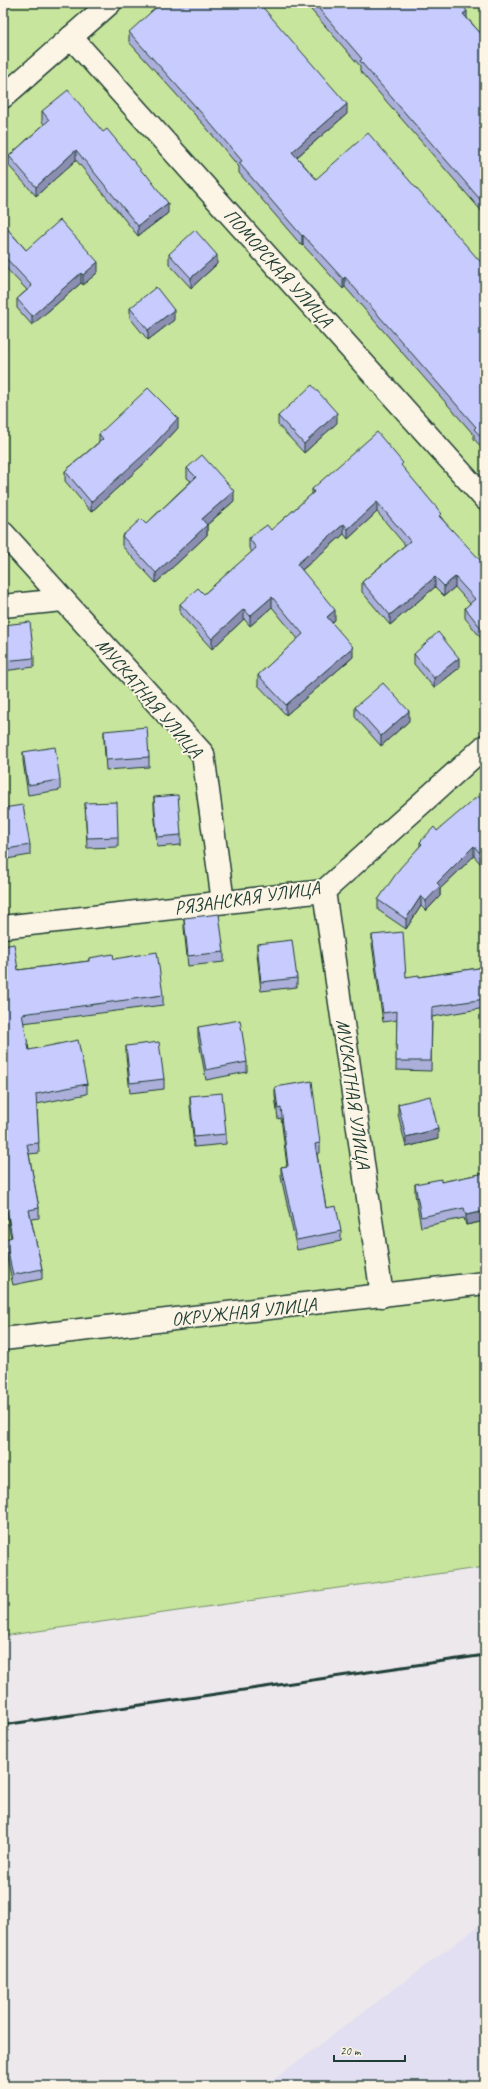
<svg xmlns="http://www.w3.org/2000/svg" width="488" height="2089" viewBox="0 0 488 2089" font-family="Caveat,sans-serif">
  <style>
    .built { fill: #e1dff1 }
    .grass { fill: #c8e59d; stroke: #749168 }
    .lines { fill: none; stroke-linecap: round; stroke-linejoin: round }
    .minor-casing { stroke: #1f3d34; stroke-width: 25 }
    .minor { stroke: #fcf5e5; stroke-width: 22 }
    .rail { stroke: #1f3d34; stroke-width: 3 }
    .wall { fill: #abafda; stroke: #1f3d34 }
    .shaded-wall { fill: #8b8eb1; stroke: #1f3d34 }
    .building { fill: #c7cbfd; stroke: #1f3d34 }
    .labels { text-anchor: middle; dominant-baseline: central; stroke-width: 4; stroke-linejoin: round; paint-order: stroke }
    .street-label { font-size: 19px; fill: #1f3d34; stroke: #fcf5e5 }
  </style>
  <rect width="100%" height="100%" fill="#ece8ec"/>
  <filter id="ink" filterUnits="userSpaceOnUse"><feTurbulence type="fractalNoise" baseFrequency=".025" numOctaves="2"/><feDisplacementMap in="SourceGraphic" scale="8" xChannelSelector="R" yChannelSelector="G"/><feConvolveMatrix kernelMatrix="1 2 1 2 8 2 1 2 1" color-interpolation-filters="sRGB"/></filter>
  <g filter="url(#ink)">
    <polygon class="built" points="485,1921 485,2086 265,2086"/>
    <polygon class="grass" points="3,3 485,3 485,1567 3,1636"/>
    <g class="lines">
      <g class="minor-casing">
        <g id="minor">
          <polyline points="71,37 485,499"/>
          <polyline points="3,97 110,3"/>
          <polyline points="3,533 203,754 223,902"/>
          <polyline points="3,606 63,600"/>
          <polyline points="324,891 382,1296"/>
          <polyline points="3,927 324,891 485,746"/>
          <polyline points="3,1339 485,1283"/>
        </g>
      </g>
      <use href="#minor" class="minor"/>
      <polyline class="rail" points="3,1725 485,1655"/>
    </g>
    <g class="wall">
      <polygon points="305,3 460,3 467,18 485,38 485,215 360,71 360,66"/>
      <polygon points="129,32 347,114 297,157 316,179 485,267 485,451 474,439 474,435 345,287 343,289 303,245 302,246 239,173 239,167 204,125 129,42"/>
      <polygon points="42,111 168,213 138,236 76,160 36,196 9,166 9,156 44,124 42,121"/>
      <polygon points="3,224 26,250 98,272 83,285 81,283 32,325 17,308 17,299 27,290 3,265"/>
      <polygon points="169,254 217,264 191,288 169,264"/>
      <polygon points="130,308 174,320 148,340 130,318"/>
      <polygon points="278,416 337,423 304,453 278,425"/>
      <polygon points="178,428 149,459 91,512 65,481 65,471 99,442 99,434"/>
      <polygon points="187,468 234,501 207,525 207,535 156,583 122,546 122,536 146,524 191,481 187,478"/>
      <polygon points="403,468 485,574 485,643 465,618 465,608 470,604 455,587 444,596 435,587 390,625 362,592 362,582 405,545 377,512 348,539 344,534 302,570 335,620 332,623 353,657 286,715 258,685 258,675 298,639 272,607 250,626 244,619 212,649 180,614 180,604 204,594 252,552 249,548 249,538 271,530 312,494 312,489"/>
      <polygon points="3,625 34,658 34,667 3,671"/>
      <polygon points="414,654 459,668 434,688 414,664"/>
      <polygon points="355,707 409,721 381,746 355,717"/>
      <polygon points="104,731 149,757 149,767 106,770 104,741"/>
      <polygon points="23,752 60,780 60,790 28,795 23,761"/>
      <polygon points="154,797 181,835 181,845 157,847 154,807"/>
      <polygon points="85,803 118,837 118,847 87,848"/>
      <polygon points="485,804 485,869 474,856 440,889 440,896 426,911 421,906 406,929 378,910 378,900 420,846 420,842 437,831"/>
      <polygon points="3,808 30,845 30,855 7,859 5,849 3,849"/>
      <polygon points="184,918 224,952 224,962 188,966 184,928"/>
      <polygon points="372,935 406,977 419,977 485,967 485,1008 432,1017 431,1071 396,1070 397,1020 383,1022 372,944"/>
      <polygon points="257,944 297,978 297,987 261,991 257,954"/>
      <polygon points="3,946 18,970 89,961 89,958 114,959 163,995 163,1005 23,1023 29,1050 87,1084 87,1094 37,1104 39,1153 29,1154 39,1208 39,1218 31,1219 42,1269 42,1279 13,1285 5,1249 5,1239 11,1238 3,1198"/>
      <polygon points="198,1027 247,1062 247,1072 206,1080 198,1037"/>
      <polygon points="126,1046 164,1079 164,1089 130,1093 126,1056"/>
      <polygon points="275,1087 320,1143 320,1153 317,1154 326,1208 341,1231 341,1241 297,1250 281,1177 281,1167 287,1166 281,1118 278,1119 275,1096"/>
      <polygon points="190,1096 226,1134 226,1144 194,1147 190,1106"/>
      <polygon points="398,1104 438,1139 406,1147 398,1114"/>
      <polygon points="485,1173 485,1221 466,1225 464,1218 421,1227 415,1194 415,1184 441,1182"/>
    </g>
    <g class="shaded-wall">
      <polygon points="467,11 467,21 463,14"/>
      <polygon points="347,104 347,114 292,161 292,152"/>
      <polygon points="76,150 76,160 36,196 36,187"/>
      <polygon points="168,203 168,213 138,236 138,226"/>
      <polygon points="303,235 303,245 302,246 302,236"/>
      <polygon points="217,255 217,264 191,288 191,278"/>
      <polygon points="98,262 98,272 83,285 83,275"/>
      <polygon points="81,273 81,283 32,325 32,316"/>
      <polygon points="345,277 345,287 343,289 343,279"/>
      <polygon points="174,310 174,320 148,340 148,330"/>
      <polygon points="6,340 6,350 3,353 3,343"/>
      <polygon points="337,413 337,423 304,453 304,444"/>
      <polygon points="178,418 178,428 149,459 91,512 91,502"/>
      <polygon points="234,491 234,501 202,529 202,519"/>
      <polygon points="377,502 377,512 348,539 348,529"/>
      <polygon points="344,524 344,534 297,574 297,564"/>
      <polygon points="207,525 207,535 156,583 156,573"/>
      <polygon points="484,564 484,574 480,568"/>
      <polygon points="435,577 435,587 390,625 390,615"/>
      <polygon points="455,577 455,587 444,596 444,586"/>
      <polygon points="272,597 272,607 250,626 250,616"/>
      <polygon points="244,609 244,619 212,649 212,639"/>
      <polygon points="335,610 335,620 327,627 327,617"/>
      <polygon points="353,647 353,657 286,715 286,705"/>
      <polygon points="459,658 459,668 434,688 434,678"/>
      <polygon points="409,711 409,721 381,746 381,736"/>
      <polygon points="474,846 474,856 440,889 440,896 426,911 426,901 437,883"/>
      <polygon points="421,896 421,906 406,929 406,919"/>
      <polygon points="438,1129 438,1139 406,1147 406,1137"/>
      <polygon points="485,1211 485,1221 466,1225 466,1215"/>
    </g>
    <g class="building">
      <polygon points="161,3 259,3 347,104 292,152 316,179 368,133 485,267 485,441 474,429 476,427 345,277 343,279 303,235 302,236 239,163 242,161 204,116 129,32"/>
      <polygon points="314,3 460,3 467,11 463,14 485,38 485,205 360,61 362,59"/>
      <polygon points="68,90 103,132 107,129 145,175 146,174 168,203 138,226 76,150 36,187 9,156 49,120 42,111"/>
      <polygon points="60,220 98,262 83,275 81,273 32,316 17,299 32,286 3,255 3,224 26,250"/>
      <polygon points="195,230 217,255 191,278 169,254"/>
      <polygon points="156,287 174,310 148,330 130,308"/>
      <polygon points="3,336 6,340 3,343"/>
      <polygon points="312,385 337,413 304,444 278,416"/>
      <polygon points="148,388 178,418 149,450 91,502 65,471 103,439 99,434"/>
      <polygon points="377,432 403,463 401,465 442,514 439,516 484,564 480,568 485,574 485,633 465,608 475,599 455,577 444,586 435,577 390,615 362,582 410,541 377,502 348,529 344,524 297,564 335,610 327,617 353,647 286,705 258,675 303,634 272,597 250,616 244,609 212,639 180,604 198,588 204,594 256,548 249,538 267,525 271,530 314,492 312,489"/>
      <polygon points="202,455 234,491 202,519 207,525 156,573 122,536 141,519 146,524 196,477 187,468"/>
      <polygon points="30,622 34,658 3,661 3,625"/>
      <polygon points="438,632 459,658 434,678 414,654"/>
      <polygon points="383,683 409,711 381,736 355,707"/>
      <polygon points="147,727 149,757 106,760 104,731"/>
      <polygon points="55,747 60,780 28,785 23,752"/>
      <polygon points="178,795 181,835 157,837 154,797"/>
      <polygon points="478,796 485,804 485,859 474,846 437,883 440,886 426,901 421,896 406,919 378,900 400,868 422,844 420,842 434,827 437,831"/>
      <polygon points="117,802 118,837 87,838 85,803"/>
      <polygon points="23,805 30,845 7,849 5,839 3,839 3,808"/>
      <polygon points="219,914 224,952 188,956 184,918"/>
      <polygon points="403,932 406,977 419,975 419,977 485,967 485,999 432,1007 431,1061 396,1061 397,1011 383,1013 372,935"/>
      <polygon points="292,940 297,978 261,982 257,944"/>
      <polygon points="14,944 18,970 89,961 89,958 113,954 114,959 157,952 163,995 22,1014 29,1050 78,1040 87,1084 36,1094 39,1143 27,1144 39,1208 29,1210 42,1269 13,1275 5,1239 12,1237 3,1188 3,946"/>
      <polygon points="240,1020 247,1062 206,1070 198,1027"/>
      <polygon points="159,1042 164,1079 130,1083 126,1046"/>
      <polygon points="312,1081 320,1143 315,1144 326,1208 336,1206 341,1231 297,1240 281,1167 288,1166 281,1108 278,1109 275,1087"/>
      <polygon points="222,1093 226,1134 194,1137 190,1096"/>
      <polygon points="430,1096 438,1129 406,1137 398,1104"/>
      <polygon points="485,1173 485,1211 466,1215 464,1208 421,1217 415,1184 441,1179 441,1182"/>
    </g>
  </g>
  <g class="labels">
    <g class="street-label">
      <text transform="translate(278 268) rotate(48)">ПОМОРСКАЯ УЛИЦА</text>
      <text transform="translate(149 698) rotate(49)">МУСКАТНАЯ УЛИЦА</text>
      <text transform="translate(247 898) rotate(-8)">РЯЗАНСКАЯ УЛИЦА</text>
      <text transform="translate(353 1094) rotate(82)">МУСКАТНАЯ УЛИЦА</text>
      <text transform="translate(244 1312) rotate(-6)">ОКРУЖНАЯ УЛИЦА</text>
    </g>
  </g>
  <rect width="488" height="2089" fill="none" stroke="#fcf5e5" stroke-width="16"/>
  <rect x="8" y="8" width="472" height="2073" fill="none" stroke="#1f3d34" stroke-width="1.5" filter="url(#ink)"/>
  <path d="M334 2055v6h71v-6" fill="none" stroke="#1f3d34" stroke-width="2"/>
  <text x="340" y="2055" font-size="12" fill="#1f3d34" stroke="#fcf5e5" stroke-width="3" paint-order="stroke">20 m</text>
</svg>
